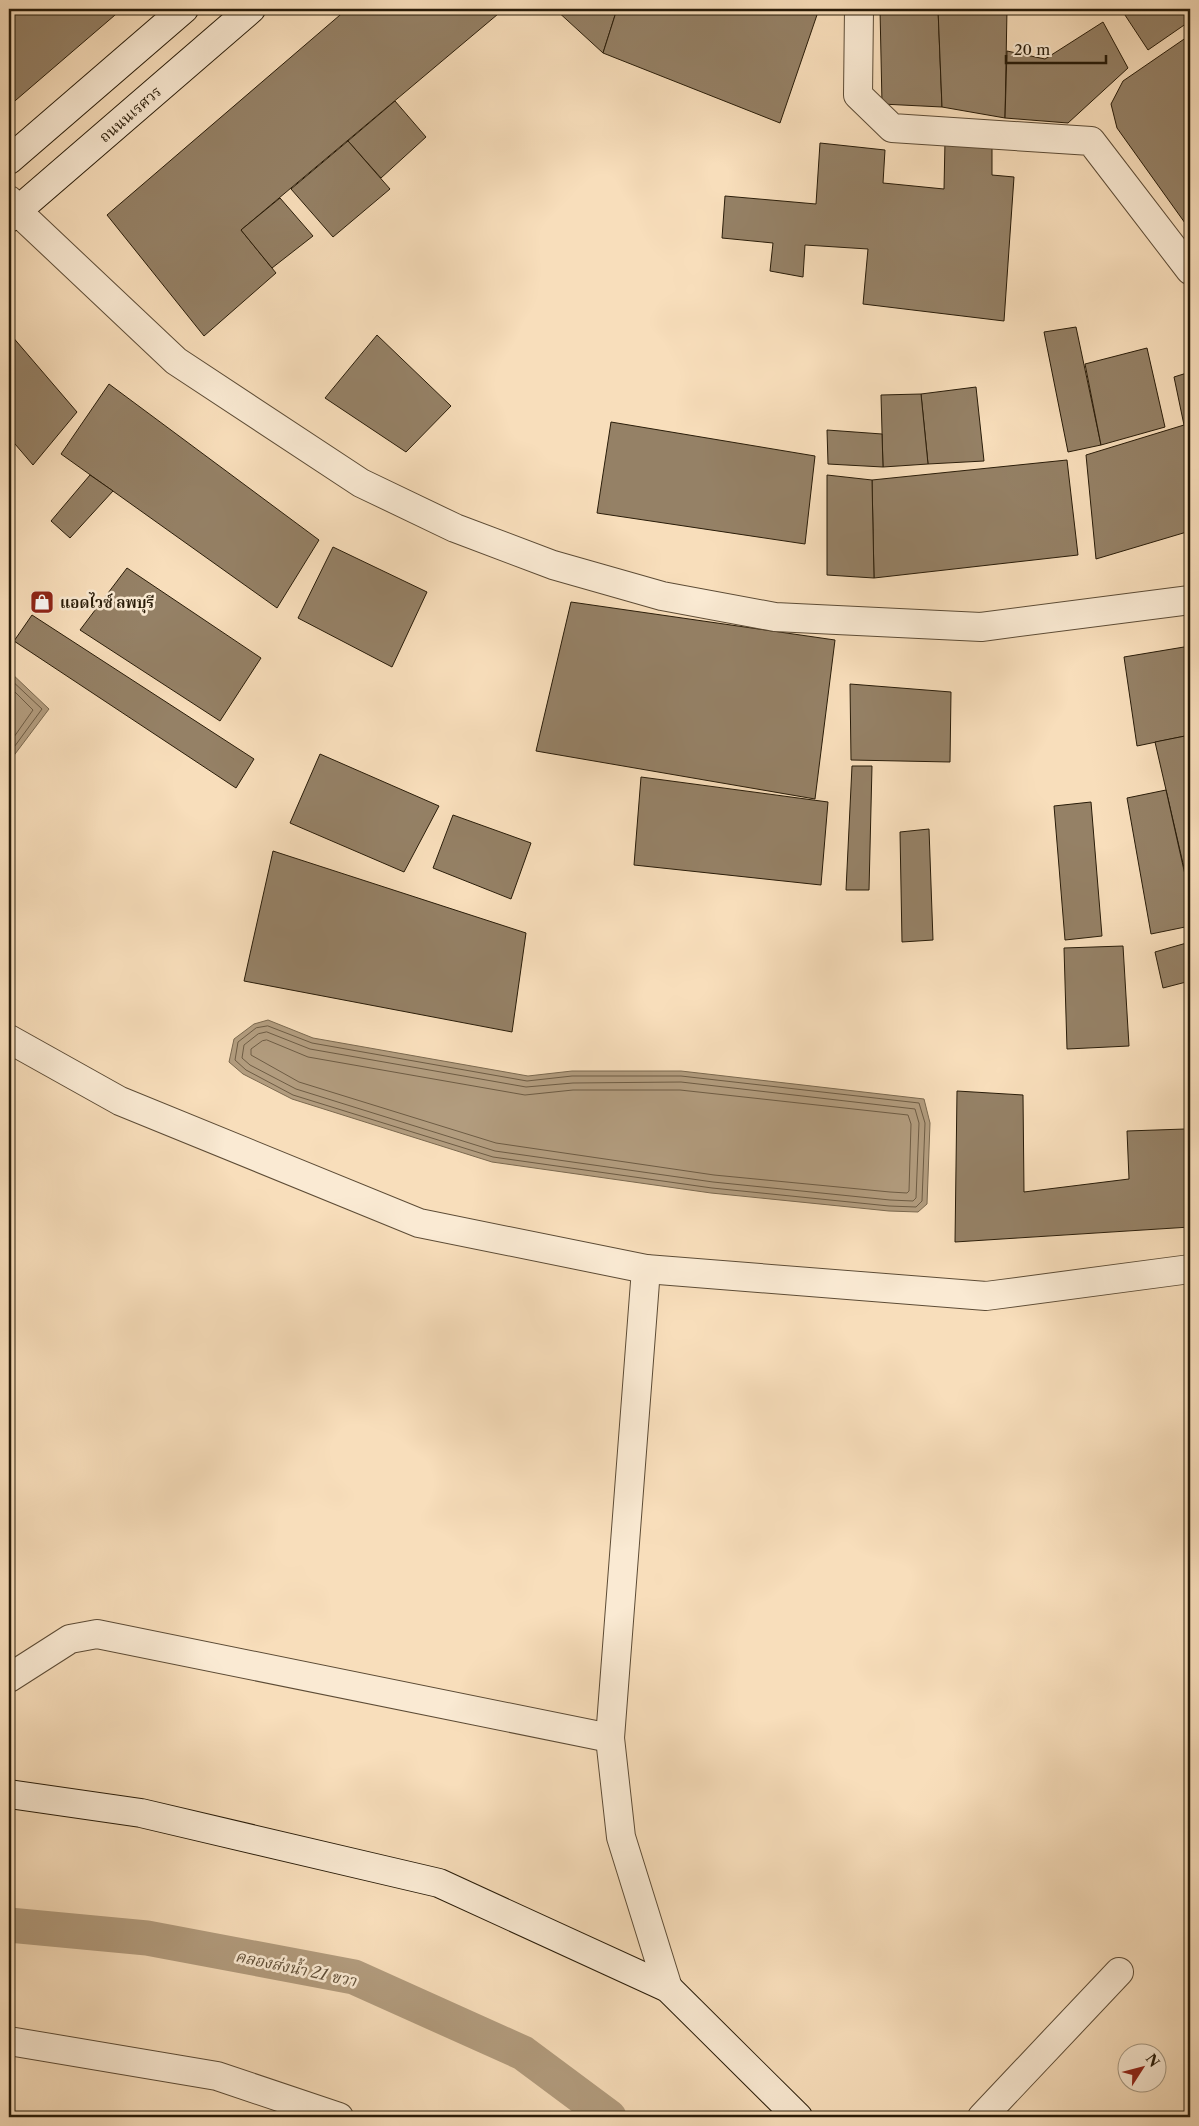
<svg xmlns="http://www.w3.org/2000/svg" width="1199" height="2126" viewBox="0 0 1199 2126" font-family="'Libre Caslon Text','Noto Serif Thai',serif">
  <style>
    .water { fill: #b29c7e; stroke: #7b694f }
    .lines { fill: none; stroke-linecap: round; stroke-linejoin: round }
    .shore { stroke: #6e5c44; stroke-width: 1 }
    .canal { stroke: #b29c7e; stroke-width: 35 }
    .building { fill: #958166; stroke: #291c09 }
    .street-casing { stroke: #5d4c36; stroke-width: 30 }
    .secondary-casing { stroke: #291c09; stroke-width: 30 }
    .street { stroke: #faead3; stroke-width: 28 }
    .secondary { stroke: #faead3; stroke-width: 28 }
    .labels { text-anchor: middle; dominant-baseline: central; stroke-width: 5; stroke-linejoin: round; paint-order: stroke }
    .street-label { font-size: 15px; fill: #291c09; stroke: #faead3 }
    .poi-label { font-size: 15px; font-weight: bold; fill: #291c09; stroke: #faead3; text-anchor: start }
    .water-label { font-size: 16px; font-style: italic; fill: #604f38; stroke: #faead3 }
  </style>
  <rect width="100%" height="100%" fill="#f8debb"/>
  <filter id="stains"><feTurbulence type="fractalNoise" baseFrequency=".004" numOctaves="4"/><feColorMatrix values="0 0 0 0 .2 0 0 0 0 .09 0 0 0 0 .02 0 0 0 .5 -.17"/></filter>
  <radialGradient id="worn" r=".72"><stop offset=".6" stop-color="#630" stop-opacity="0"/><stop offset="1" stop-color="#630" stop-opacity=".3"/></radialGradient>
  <g class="water">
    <polygon points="9,671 49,709 9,762"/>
    <polygon points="268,1020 313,1038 528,1076 572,1071 681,1071 924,1099 930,1123 927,1204 918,1212 889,1211 711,1193 492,1162 292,1099 243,1074 229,1062 234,1039 254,1024"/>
  </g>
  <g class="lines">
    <g class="shore">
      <polyline points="9,678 42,709 9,754"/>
      <polyline points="9,686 33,710 9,744"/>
      <polygon points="268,1026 312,1043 527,1081 572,1076 681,1076 919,1103 925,1123 922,1201 916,1207 889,1206 712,1188 493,1157 293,1095 246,1070 235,1060 238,1042 256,1028"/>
      <polygon points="267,1032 310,1049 526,1087 573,1083 681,1082 915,1109 919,1123 916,1198 913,1201 890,1200 713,1182 495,1151 296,1089 250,1065 242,1058 244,1045 258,1034"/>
      <polygon points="267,1040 308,1057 525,1095 573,1090 680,1090 908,1115 911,1124 909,1191 907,1193 890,1192 714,1175 496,1143 299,1082 251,1055 251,1049 262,1041"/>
    </g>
    <polyline class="canal" points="9,1925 147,1938 354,1977 523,2053 609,2117"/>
  </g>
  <g class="building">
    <polygon points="9,9 122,9 9,106"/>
    <polygon points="347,9 504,9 241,230 276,273 204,336 107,215"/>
    <polygon points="555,9 617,9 603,53"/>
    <polygon points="617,9 819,9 780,123 603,53"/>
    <polygon points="880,9 938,9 942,107 882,104"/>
    <polygon points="938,9 1007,9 1005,118 942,107"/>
    <polygon points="1007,9 1072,9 1073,10 1008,13"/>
    <polygon points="1121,9 1190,9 1190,21 1148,50"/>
    <polygon points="1103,22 1128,68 1068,123 1005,118 1007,51 1045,59"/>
    <polygon points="1190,35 1190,230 1117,128 1111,104 1123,81"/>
    <polygon points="395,101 426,137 381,178 348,141"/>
    <polygon points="348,141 390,189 333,237 291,189"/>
    <polygon points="945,141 992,142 992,175 1014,177 1004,321 863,304 868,249 805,245 803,277 770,271 773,243 722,238 725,196 816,204 820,143 885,150 883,183 944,189"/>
    <polygon points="280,198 313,236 272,268 241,230"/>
    <polygon points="1076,327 1101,445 1068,452 1044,332"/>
    <polygon points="11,335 77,412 33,465 9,437 9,337"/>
    <polygon points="377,335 451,406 406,452 325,398"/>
    <polygon points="1147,348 1165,427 1101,445 1085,364"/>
    <polygon points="1190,372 1190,531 1096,559 1086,455 1184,425 1174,377"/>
    <polygon points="109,384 319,540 277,608 61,454"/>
    <polygon points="976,387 984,461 928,464 921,394"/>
    <polygon points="921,394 928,464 883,467 881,395"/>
    <polygon points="611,422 815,456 805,544 597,513"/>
    <polygon points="827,430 882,434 883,467 828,464"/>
    <polygon points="1067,460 1078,555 874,578 872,480"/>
    <polygon points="90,475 113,491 70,538 51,521"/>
    <polygon points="827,475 872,480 874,578 827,575"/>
    <polygon points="333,547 427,592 392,667 298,618"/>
    <polygon points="127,568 261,658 220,721 80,630"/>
    <polygon points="571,602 835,640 815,799 536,751"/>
    <polygon points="32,615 254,759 236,788 14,641"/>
    <polygon points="1190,646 1190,735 1137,746 1124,657"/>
    <polygon points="850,684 951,692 950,762 851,760"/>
    <polygon points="1190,735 1190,894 1155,742"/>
    <polygon points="320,754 439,806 404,872 290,823"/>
    <polygon points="852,766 872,766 869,890 846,890"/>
    <polygon points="641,777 828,802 821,885 634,865"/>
    <polygon points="1166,790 1190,897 1190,926 1151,934 1127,798"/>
    <polygon points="1091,802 1102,936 1065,940 1054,806"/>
    <polygon points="453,815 531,843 511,899 433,868"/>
    <polygon points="929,829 933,940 902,942 900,832"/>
    <polygon points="273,851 526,933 512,1032 244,981"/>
    <polygon points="1190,942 1190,981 1163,988 1155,952"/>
    <polygon points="1123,946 1129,1046 1067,1049 1064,948"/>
    <polygon points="957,1091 1023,1095 1024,1192 1129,1179 1127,1131 1185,1129 1190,1227 955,1242"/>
  </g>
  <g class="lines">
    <g class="street-casing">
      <g id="street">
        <polyline points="859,9 858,95 892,128 1091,141 1190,270"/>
        <polyline points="9,200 17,211 176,361 361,483 455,528 553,565 662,596 775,617 981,627 1190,600"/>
        <polyline points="9,1039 120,1101 419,1223 646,1269 986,1296 1190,1269"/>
        <polyline points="646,1269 610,1738 621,1837 668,1988"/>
        <polyline points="9,1678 70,1639 97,1634 610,1738"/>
        <polyline points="9,2041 217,2076 339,2117"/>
        <polyline points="982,2117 1119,1972"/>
      </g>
    </g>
    <g class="secondary-casing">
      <g id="secondary">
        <polyline points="9,160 184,9"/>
        <polyline points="9,218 251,9"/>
        <polyline points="9,1794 141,1813 439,1883 668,1988 798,2117"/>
      </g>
    </g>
    <use href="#street" class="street"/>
    <use href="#secondary" class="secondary"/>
  </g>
  <defs>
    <g id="shop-square" transform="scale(1.25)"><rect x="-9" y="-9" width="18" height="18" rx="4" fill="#8f2418" stroke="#faead3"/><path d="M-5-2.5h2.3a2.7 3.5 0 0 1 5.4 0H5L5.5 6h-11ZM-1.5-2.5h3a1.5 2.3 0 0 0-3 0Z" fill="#fff"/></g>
  </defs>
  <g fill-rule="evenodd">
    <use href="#shop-square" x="42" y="602"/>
  </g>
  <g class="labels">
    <g class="street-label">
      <text transform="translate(130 114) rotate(-41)">ถนนนเรศวร</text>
    </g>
    <g class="poi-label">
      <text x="60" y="602">แอดไวซ์ ลพบุรี</text>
    </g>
    <g class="water-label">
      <text transform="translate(296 1968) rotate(12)">คลองส่งน้ำ 21 ขวา</text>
    </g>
  </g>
  <rect width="1199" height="2126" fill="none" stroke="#f8debb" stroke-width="30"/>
  <rect x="10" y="10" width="1179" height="2106" fill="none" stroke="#291c09" stroke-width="2.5"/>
  <rect x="15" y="15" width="1169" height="2096" fill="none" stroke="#291c09"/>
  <g transform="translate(1142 2068) rotate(54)"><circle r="24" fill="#faead3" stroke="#a69882"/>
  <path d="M0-4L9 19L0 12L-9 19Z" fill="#8f2418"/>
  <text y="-8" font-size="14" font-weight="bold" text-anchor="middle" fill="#291c09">N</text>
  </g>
  <path d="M1006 55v8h100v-8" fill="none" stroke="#291c09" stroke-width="2.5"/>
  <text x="1014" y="55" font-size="15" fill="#291c09" stroke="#faead3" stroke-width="4" paint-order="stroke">20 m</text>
  <rect width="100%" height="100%" filter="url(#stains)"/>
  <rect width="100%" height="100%" fill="url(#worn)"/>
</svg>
